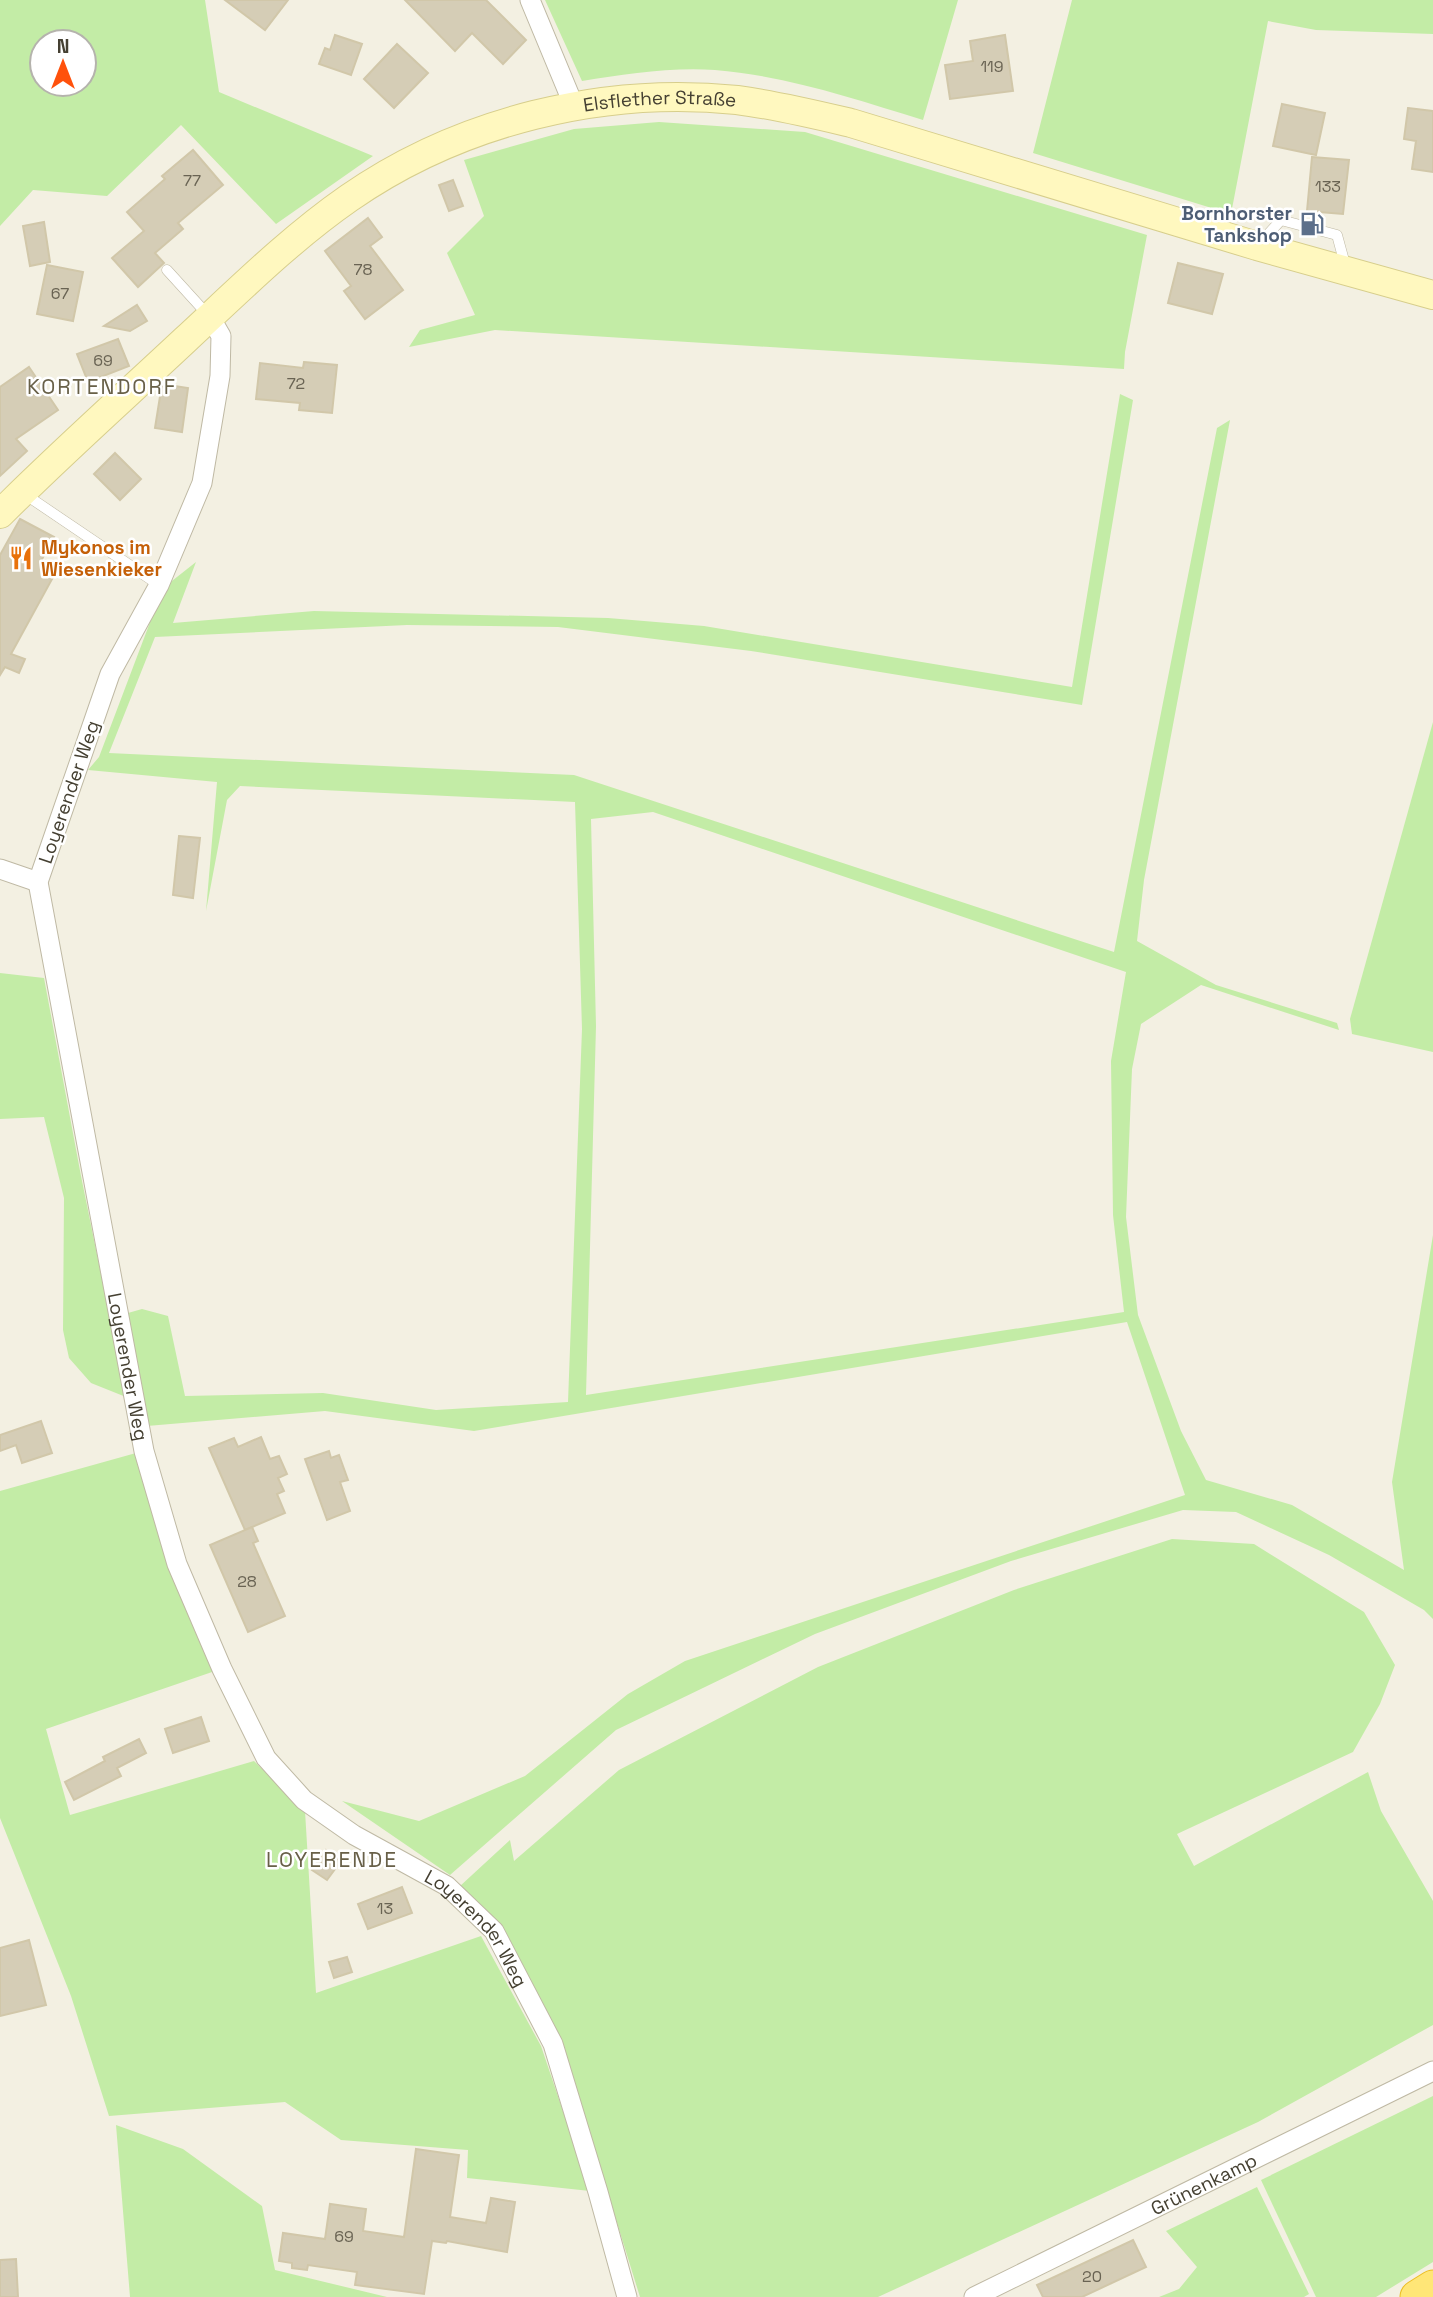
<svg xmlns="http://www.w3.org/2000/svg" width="1433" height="2297" viewBox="0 0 1433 2297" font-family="'Space Grotesk',sans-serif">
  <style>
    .green { fill: #c3eca6; fill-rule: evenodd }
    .building { fill: #d5cdb6; stroke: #d1c7a9; stroke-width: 2 }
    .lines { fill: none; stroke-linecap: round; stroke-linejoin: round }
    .service-casing { stroke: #bfb9a4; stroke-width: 11 }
    .minor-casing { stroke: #bfb9a4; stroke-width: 21 }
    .secondary-casing { stroke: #d7ce8c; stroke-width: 30 }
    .trunk-casing { stroke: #ecbd23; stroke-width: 35 }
    .service { stroke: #fff; stroke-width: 10 }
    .minor { stroke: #fff; stroke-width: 19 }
    .secondary { stroke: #fff8bf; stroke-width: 28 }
    .trunk { stroke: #ffe677; stroke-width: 33 }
    .labels { text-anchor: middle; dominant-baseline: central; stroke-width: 5; stroke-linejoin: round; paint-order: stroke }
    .number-label { font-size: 16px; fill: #696353 }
    .street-label { font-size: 19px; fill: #454032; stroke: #fff }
    .service-label { font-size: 19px; font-weight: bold; fill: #4e5e75; stroke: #fff; text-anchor: end }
    .food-label { font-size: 19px; font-weight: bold; fill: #c56008; stroke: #fff; text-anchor: start }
    .neighbourhood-label { font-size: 21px; letter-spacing: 2px; fill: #686048; stroke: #fff }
  </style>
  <rect width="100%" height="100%" fill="#f3f0e2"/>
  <g class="green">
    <path d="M0,0h205l14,92 154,64 -97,68 -95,-99 -74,71 -74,-6 -33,36zM84,42v42h-42v-42z"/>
    <path d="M545,0h413l-35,120c-68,-21 -136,-44 -208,-50 -44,-3 -90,4 -133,11z"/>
    <polygon points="1072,0 1433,0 1433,34 1316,30 1268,21 1231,214 1033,153"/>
    <polygon points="659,122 805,132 1147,235 1125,352 1124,369 495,330 409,347 420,330 475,315 447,253 484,216 464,160 574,129"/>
    <path d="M1120,394l13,6 -51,305 -331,-54 -193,-24 -151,-2 -252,12 -46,116 465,22 540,177 103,-524 13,-8 -86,460 -7,61 79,44 121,38 2,7 -138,-45 -60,39 -9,45 -6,148 12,98 43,116 25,49 86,25 112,65 -12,-88 41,-247v384l-9,-9 -95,-55 -93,-43 -53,-2 -172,51 -196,73 -199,96 -166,145 -108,-74 77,20 106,-45 103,-82 57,-33 500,-166 -58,-173 -653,109 -149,-20 -178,15 -19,-113 14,-4 26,7 17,80 138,-3 113,17 132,-8 14,-373 -7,-227 -335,-16 -13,14 -21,111 11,-129 -129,-12 11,-13 64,-169 33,-26 -23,61 141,-12 294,7 96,8 368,61zM653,812l473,160 -15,89 2,154 11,97 -538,83 10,-369 -5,-207z"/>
    <polygon points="1433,722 1433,1052 1352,1034 1350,1019"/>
    <polygon points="0,973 44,978 81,1176 126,1397 91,1383 69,1358 63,1330 64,1198 44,1117 0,1119"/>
    <polygon points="136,1453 215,1671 46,1729 70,1815 254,1761 305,1811 316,1993 481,1936 541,2046 590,2191 467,2178 468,2150 341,2140 285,2102 109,2116 71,1996 0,1818 0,1491"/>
    <polygon points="1172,1539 1254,1544 1364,1612 1395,1665 1380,1704 1353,1752 1177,1834 1194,1866 1368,1772 1381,1811 1433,1901 1433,2025 1258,2122 878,2297 640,2297 561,2042 459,1887 510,1840 514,1861 619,1770 818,1667 1014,1590"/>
    <polygon points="1433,2096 1433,2262 1376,2297 1316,2297 1261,2180"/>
    <polygon points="116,2125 183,2149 262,2206 275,2270 387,2297 130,2297"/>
    <polygon points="1257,2187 1309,2294 1304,2297 1159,2297 1179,2289 1197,2267 1166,2231"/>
  </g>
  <g class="building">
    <polygon points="225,0 288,0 265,30"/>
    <polygon points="405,0 486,0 526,40 503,64 472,33 455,51"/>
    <polygon points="335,35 362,44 351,75 319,64 325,48 330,50"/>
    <polygon points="1005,35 1013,91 950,99 945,65 973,61 970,41"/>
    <polygon points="397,44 428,73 394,108 364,79"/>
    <polygon points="1282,104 1325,113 1316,155 1273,146"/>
    <polygon points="1408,108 1433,111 1433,172 1412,169 1416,141 1404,139"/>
    <polygon points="193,150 223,185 178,223 183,229 155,253 164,263 138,287 112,258 144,231 127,212 165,179 162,176"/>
    <polygon points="1312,157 1349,160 1343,214 1307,211"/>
    <polygon points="453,180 463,206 449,211 439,185"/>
    <polygon points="368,218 382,237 370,246 403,290 365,319 344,291 351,286 325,251"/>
    <polygon points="44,222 50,262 30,266 23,226"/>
    <polygon points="1178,263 1223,274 1212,314 1168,303"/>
    <polygon points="47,265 83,272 73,321 37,314"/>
    <polygon points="137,305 147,321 130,331 104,326"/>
    <polygon points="118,339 129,366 88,382 77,354"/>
    <polygon points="304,362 337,365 332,413 299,410 300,403 256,399 260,363 303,368"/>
    <polygon points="29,367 58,410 16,439 27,451 0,476 0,387"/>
    <polygon points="162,384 188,388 182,432 155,428"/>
    <polygon points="115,453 141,479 120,500 94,474"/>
    <polygon points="20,519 54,537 41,561 57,570 11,654 25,659 19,673 5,667 0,675 0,555"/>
    <polygon points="179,836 200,838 193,898 173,895"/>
    <polygon points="41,1421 52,1453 22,1463 16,1445 0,1451 0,1435"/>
    <polygon points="261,1437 270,1459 279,1456 287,1474 278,1478 284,1491 277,1494 285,1513 245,1530 209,1448 234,1438 238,1447"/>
    <polygon points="329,1451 331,1458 339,1455 348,1480 340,1482 350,1511 327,1520 305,1459"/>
    <polygon points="252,1527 258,1541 253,1543 285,1616 248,1632 210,1545"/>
    <polygon points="201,1717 209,1741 173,1753 165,1729"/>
    <polygon points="139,1739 146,1753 117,1768 121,1776 74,1800 65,1782 105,1761 103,1757"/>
    <polygon points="326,1850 341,1861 327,1880 312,1870"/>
    <polygon points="402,1887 412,1913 368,1929 358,1904"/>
    <polygon points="29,1940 46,2005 0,2016 0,1948"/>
    <polygon points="347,1957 352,1972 334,1978 329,1962"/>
    <polygon points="416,2149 459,2155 450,2217 486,2223 491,2198 515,2202 507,2252 447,2241 446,2243 432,2241 424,2294 355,2285 357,2272 308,2265 307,2270 292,2268 292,2263 279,2261 283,2233 325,2239 330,2204 366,2209 363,2231 404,2237"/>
    <polygon points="1133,2240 1146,2267 1082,2297 1043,2297 1037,2285"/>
    <polygon points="16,2259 18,2297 0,2297 0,2260"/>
  </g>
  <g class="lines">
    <g class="service-casing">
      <g id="service">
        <polyline points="1261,242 1281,220 1337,235 1346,268"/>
        <polyline points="167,270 207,314"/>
        <polyline points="23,493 159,585"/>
      </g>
    </g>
    <g class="minor-casing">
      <g id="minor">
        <polyline points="530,0 574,106"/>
        <path id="s1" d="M210,317l11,19 -1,40 -18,107 -43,102 -49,89 -72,208 106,569 33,113 45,105 44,89 38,42 50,35 93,51 47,45 59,113 45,148 29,105"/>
        <polyline points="0,869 38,882"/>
        <path id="s2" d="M974,2297l459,-226"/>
      </g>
    </g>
    <g class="secondary-casing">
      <g id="secondary">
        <path id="s3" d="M0,514c60,-60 123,-116 185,-174 53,-49 105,-101 164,-142 111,-77 254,-112 388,-98 39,5 76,14 114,23l406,123 176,49"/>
      </g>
    </g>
    <g class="trunk-casing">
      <polyline id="trunk" points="1417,2297 1433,2287"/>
    </g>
    <use href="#service" class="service"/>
    <use href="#minor" class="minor"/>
    <use href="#secondary" class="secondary"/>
    <use href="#trunk" class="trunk"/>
  </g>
  <defs>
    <g id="fuel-bare" transform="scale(1.89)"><path d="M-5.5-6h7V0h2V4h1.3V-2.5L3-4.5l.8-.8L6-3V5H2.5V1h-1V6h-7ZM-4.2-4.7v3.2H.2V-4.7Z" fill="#5c6f8a" stroke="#fff" stroke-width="2.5" paint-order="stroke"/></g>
    <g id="restaurant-bare" transform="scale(1.89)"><path d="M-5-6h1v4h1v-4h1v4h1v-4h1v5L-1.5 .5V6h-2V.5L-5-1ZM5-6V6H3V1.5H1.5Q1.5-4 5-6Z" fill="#e8710a" stroke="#fff" stroke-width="2.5" paint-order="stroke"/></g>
  </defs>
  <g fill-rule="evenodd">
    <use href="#fuel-bare" x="1312" y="224"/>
    <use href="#restaurant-bare" x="21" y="558"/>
  </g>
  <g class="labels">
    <g class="number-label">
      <text x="992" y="66">119</text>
      <text x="192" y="180">77</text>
      <text x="1328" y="186">133</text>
      <text x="363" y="269">78</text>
      <text x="60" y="293">67</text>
      <text x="103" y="360">69</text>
      <text x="296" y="383">72</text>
      <text x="247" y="1581">28</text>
      <text x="385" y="1908">13</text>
      <text x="344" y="2236">69</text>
      <text x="1092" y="2276">20</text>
    </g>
    <g class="street-label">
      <text stroke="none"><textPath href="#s3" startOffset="802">Elsflether Straße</textPath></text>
      <text transform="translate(69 792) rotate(-71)">Loyerender Weg</text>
      <text stroke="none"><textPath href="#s1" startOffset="1096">Loyerender Weg</textPath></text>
      <text stroke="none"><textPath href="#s1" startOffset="1788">Loyerender Weg</textPath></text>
      <text stroke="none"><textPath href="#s2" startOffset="256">Grünenkamp</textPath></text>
    </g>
    <g class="service-label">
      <text x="1292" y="213">Bornhorster<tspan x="1292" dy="22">Tankshop</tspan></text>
    </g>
    <g class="food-label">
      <text x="41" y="547">Mykonos im<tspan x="41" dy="22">Wiesenkieker</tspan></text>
    </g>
    <g class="neighbourhood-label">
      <text x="102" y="386">KORTENDORF</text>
      <text x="332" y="1859">LOYERENDE</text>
    </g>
  </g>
  <g transform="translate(63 63)"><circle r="33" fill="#ffffff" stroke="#b5b3ad" stroke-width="2"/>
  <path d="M0-5L12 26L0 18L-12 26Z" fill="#ff510c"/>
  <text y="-10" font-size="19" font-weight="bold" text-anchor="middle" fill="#454032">N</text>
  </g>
</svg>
